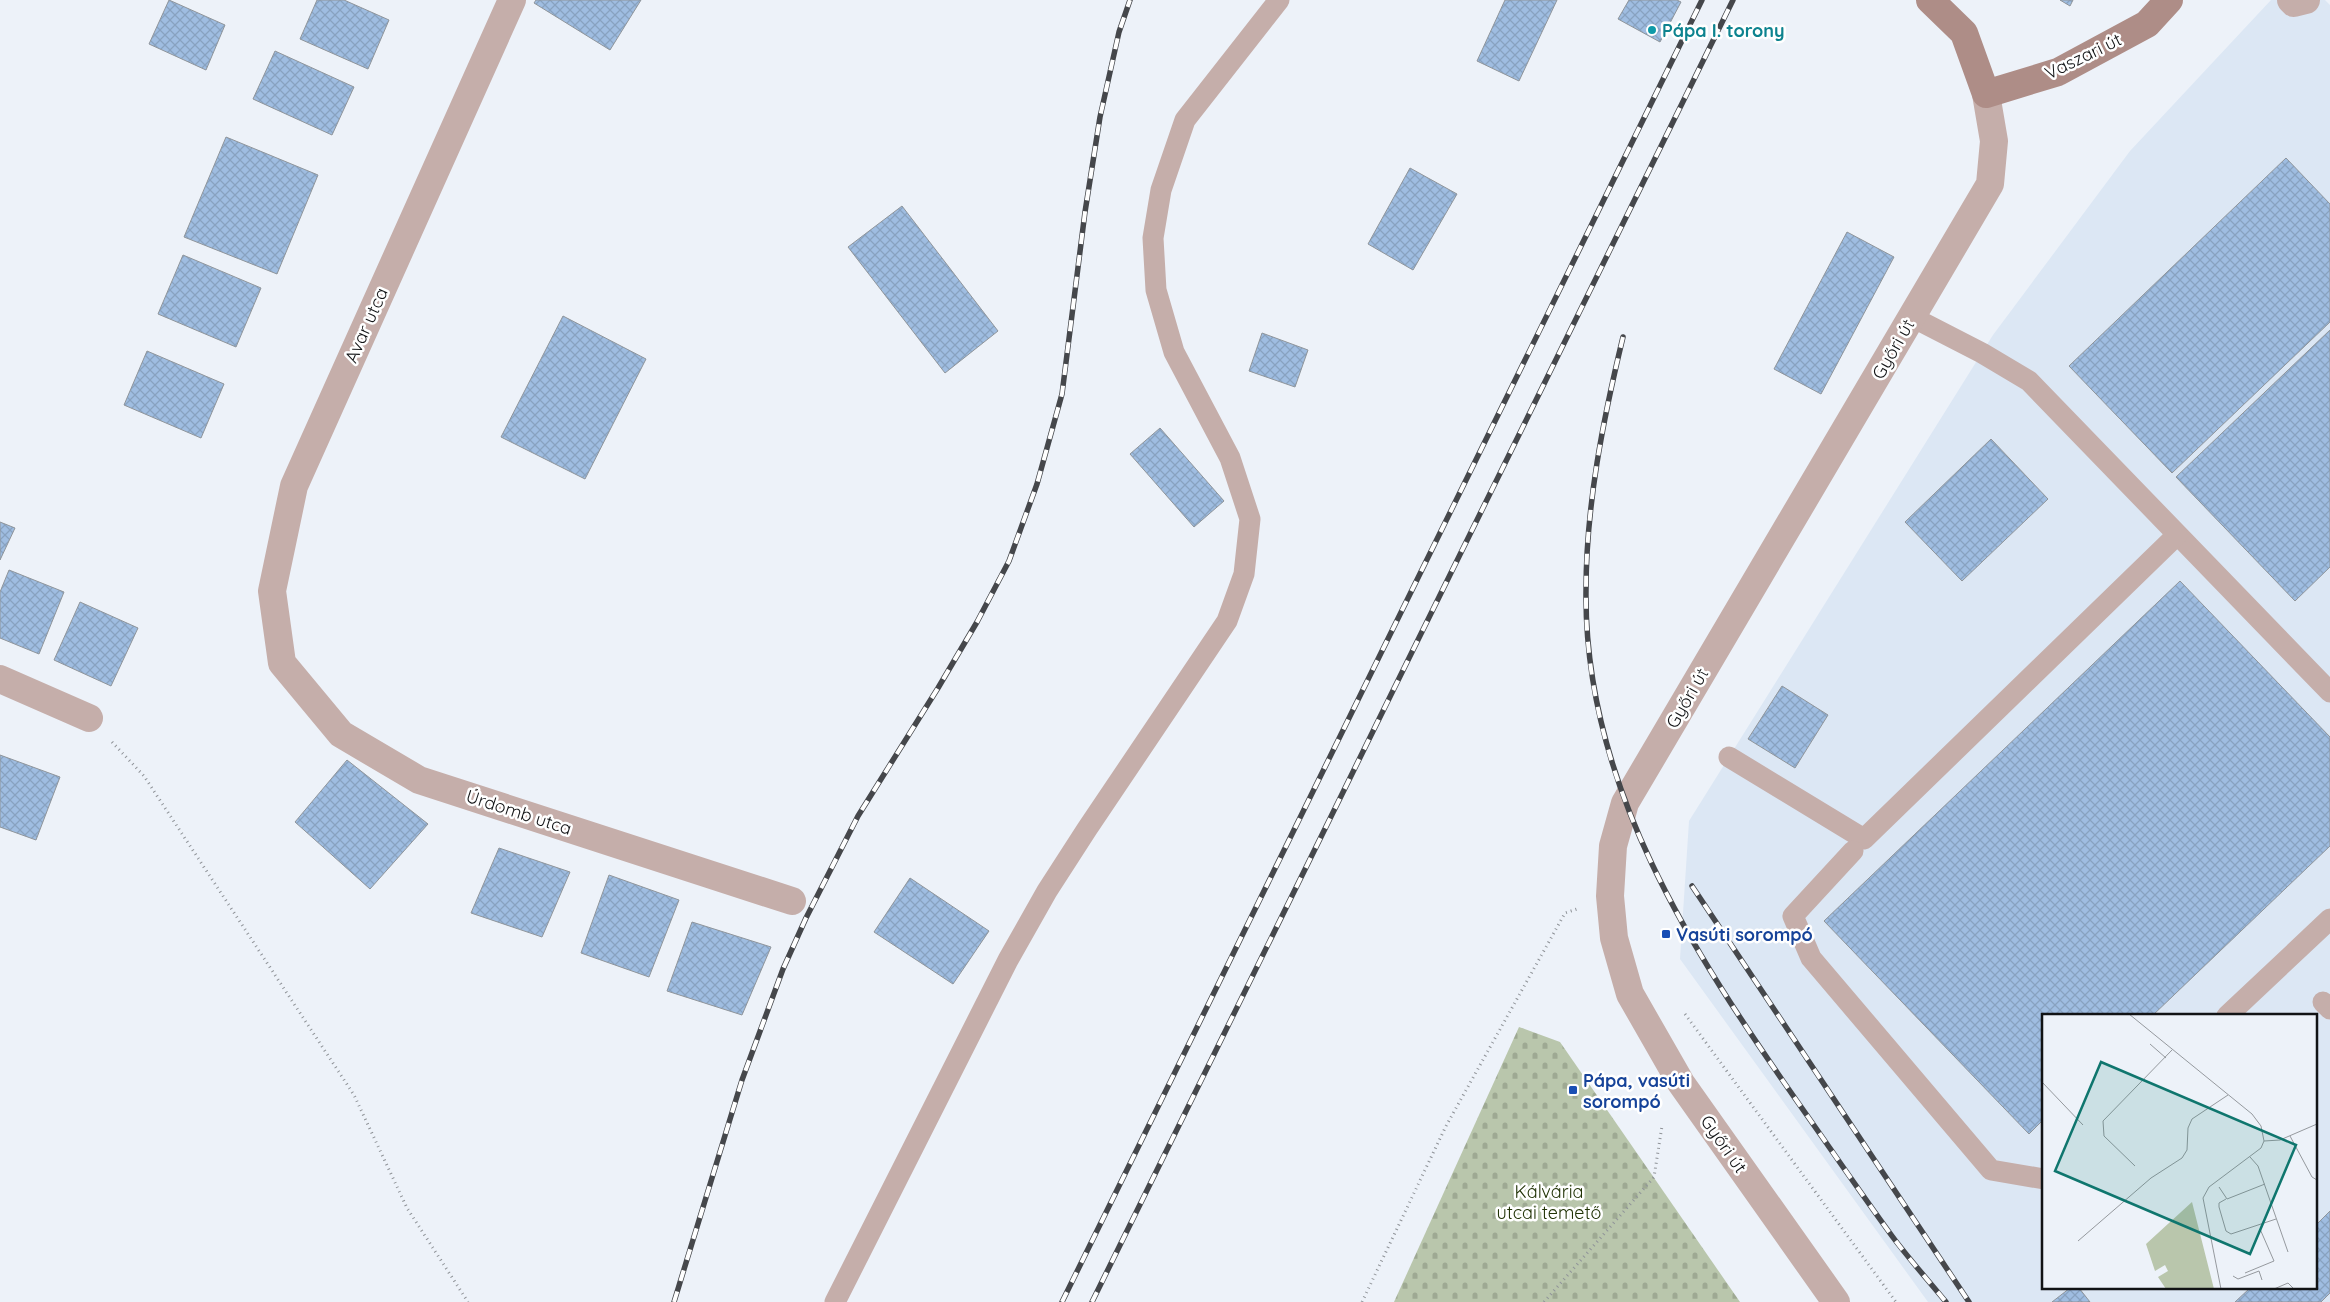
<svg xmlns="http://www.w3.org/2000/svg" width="2330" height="1302" viewBox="0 0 2330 1302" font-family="Quicksand,sans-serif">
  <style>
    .built { fill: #dce7f4; fill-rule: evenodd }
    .cemetery { fill: url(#cemetery-stones) }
    .building { fill: url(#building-cross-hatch); stroke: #8f959b }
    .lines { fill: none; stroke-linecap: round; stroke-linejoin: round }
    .path { stroke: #8f9398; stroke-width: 3; stroke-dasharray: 1 4; stroke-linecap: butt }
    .service { stroke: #c5aeaa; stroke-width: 21 }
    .pedestrian { stroke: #c5aeaa; stroke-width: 28 }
    .minor { stroke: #c5aeaa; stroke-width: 28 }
    .tertiary { stroke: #c5aeaa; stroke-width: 28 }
    .secondary { stroke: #ae8d87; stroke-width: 28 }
    .rail-casing { stroke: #45474b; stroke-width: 5.5 }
    .rail { stroke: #fff; stroke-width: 4; stroke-dasharray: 11; stroke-linecap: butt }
    .culture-dot { fill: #0f9aa8; stroke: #fff; stroke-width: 2 }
    .transit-dot { fill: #1a4fb4; stroke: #fff; stroke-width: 2 }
    .labels { text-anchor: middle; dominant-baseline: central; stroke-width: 5; stroke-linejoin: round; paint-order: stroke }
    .culture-label { font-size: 18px; font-weight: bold; fill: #0d838f; stroke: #fff; text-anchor: start }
    .street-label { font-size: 18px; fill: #111315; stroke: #fff }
    .transit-label { font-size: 18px; font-weight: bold; fill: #164399; stroke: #fff; text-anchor: start }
    .park-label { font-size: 18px; fill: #213305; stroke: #fff }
    .inset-road { fill: none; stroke: #95999e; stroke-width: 1 }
    .view { fill: #0f766e; fill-opacity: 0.15; stroke: #0f766e; stroke-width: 2.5 }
    .inset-edge { fill: none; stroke: #111315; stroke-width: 2.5 }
  </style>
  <defs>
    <pattern id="cemetery-stones" width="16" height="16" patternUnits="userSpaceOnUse" patternTransform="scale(1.25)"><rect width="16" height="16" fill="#b9c6ac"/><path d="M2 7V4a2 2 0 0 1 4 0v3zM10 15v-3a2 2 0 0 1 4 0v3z" fill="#9ea993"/></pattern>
    <pattern id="building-cross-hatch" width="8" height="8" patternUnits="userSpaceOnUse" patternTransform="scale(1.25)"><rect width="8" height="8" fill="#9fbde1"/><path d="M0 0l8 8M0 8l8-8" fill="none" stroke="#88a2c0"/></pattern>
  </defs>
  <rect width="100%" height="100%" fill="#edf2f9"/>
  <path class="built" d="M2271,0h54l5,5v1297h-402l-248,-343 9,-138 304,-486 137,-184zM2044,1016h272v272h-272z"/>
  <polygon class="cemetery" points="1519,1027 1560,1042 1740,1302 1394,1302"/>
  <g class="building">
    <polygon points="169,0 225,25 206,70 149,44"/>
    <polygon points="317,0 344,0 389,20 368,69 300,39"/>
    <polygon points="536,0 641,0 610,50 534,3"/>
    <polygon points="1505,0 1557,0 1519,81 1477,61"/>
    <polygon points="1629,0 1677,0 1681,2 1660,42 1618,19"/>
    <polygon points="2060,0 2073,0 2070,6"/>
    <polygon points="275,51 354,87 332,135 253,99"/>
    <polygon points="226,137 318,175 277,274 184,237"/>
    <polygon points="2286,158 2330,204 2330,322 2172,473 2069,366"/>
    <polygon points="1410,168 1457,194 1413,270 1368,244"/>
    <polygon points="902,206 998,331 945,373 848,247"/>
    <polygon points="1847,232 1894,257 1821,394 1774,369"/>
    <polygon points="183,255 261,288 236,347 158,314"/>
    <polygon points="563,316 646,359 585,479 501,437"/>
    <polygon points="2330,330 2330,567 2295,601 2176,477"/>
    <polygon points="1262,333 1308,350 1295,387 1249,371"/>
    <polygon points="147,351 224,384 201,438 124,405"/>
    <polygon points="1160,428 1224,501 1194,527 1130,454"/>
    <polygon points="1991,439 2048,499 1962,581 1905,522"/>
    <polygon points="0,522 15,528 0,560"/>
    <polygon points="9,570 64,592 39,654 0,638 0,592"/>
    <polygon points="2180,581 2330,737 2330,846 2152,1016 2044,1016 2044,1119 2029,1134 1824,921"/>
    <polygon points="80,602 138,628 111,686 54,660"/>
    <polygon points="1782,686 1828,715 1795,768 1748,739"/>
    <polygon points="0,755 60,777 36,840 0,827"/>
    <polygon points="347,760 428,824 370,889 295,822"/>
    <polygon points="499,848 570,872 542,937 471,913"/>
    <polygon points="609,875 679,900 649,977 581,953"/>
    <polygon points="910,878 989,931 953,984 874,932"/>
    <polygon points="692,922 771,947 742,1015 667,991"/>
    <polygon points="2330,1211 2330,1293 2321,1302 2235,1302 2250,1288 2316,1288 2316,1225"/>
    <polygon points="2070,1288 2079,1288 2090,1302 2052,1302"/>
  </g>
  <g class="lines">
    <g class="path">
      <polyline points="112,742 144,776 354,1095 407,1208 468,1302"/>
      <polyline points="1685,1014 1896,1302"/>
      <polyline points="1362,1302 1446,1126 1565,913 1577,909"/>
      <polyline points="1544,1302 1654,1177 1662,1126"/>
    </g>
    <g class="service">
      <polyline points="1912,317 1982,353 2029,381 2330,692"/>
      <polyline points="1729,757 1864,839 2177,535"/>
      <polyline points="1853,851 1793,916 1811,958 1991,1170 2044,1179"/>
      <polyline points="2323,1002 2330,1009"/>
      <polyline points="2227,1016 2330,919"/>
      <polyline points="835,1302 1008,960 1047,891 1087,829 1227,621 1244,574 1250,519 1230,458 1174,352 1156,290 1153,238 1161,190 1185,120 1279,0"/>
    </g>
    <polyline class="pedestrian" points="2291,0 2294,3 2306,0"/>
    <g class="minor">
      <polyline points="512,0 294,486 272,591 282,663 341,734 419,780 792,901"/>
      <polyline points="0,679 89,718"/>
    </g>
    <polyline class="tertiary" points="1836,1302 1681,1083 1630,994 1614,938 1610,896 1613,846 1625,803 1990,184 1994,141 1986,94"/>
    <polyline class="secondary" points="1930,0 1964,33 1986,94 2058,72 2147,24 2169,0"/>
    <g class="rail-casing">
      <g id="rail">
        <path d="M1623,337c-20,83 -37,168 -37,254 -2,195 106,360 213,513 31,44 61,88 93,132 17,23 36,44 54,66"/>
        <polyline points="1692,886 1969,1302"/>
        <polyline points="674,1302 742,1080 783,969 806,918 858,816 938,688 977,622 1009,561 1037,484 1062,394 1085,212 1100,117 1119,32 1130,0"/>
        <polyline points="1062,1302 1702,0"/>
        <polyline points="1092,1302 1733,0"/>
      </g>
    </g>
    <use href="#rail" class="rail"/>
  </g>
  <circle class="culture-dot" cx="1652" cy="30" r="5"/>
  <g class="transit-dot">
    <rect x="1661" y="929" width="10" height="10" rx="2.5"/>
    <rect x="1568" y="1085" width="10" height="10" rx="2.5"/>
  </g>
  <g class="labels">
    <g class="culture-label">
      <text x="1662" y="30">Pápa I. torony</text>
    </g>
    <g class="street-label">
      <text transform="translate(2083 56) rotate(-26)">Vaszari út</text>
      <text transform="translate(366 325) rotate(-66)">Avar utca</text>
      <text transform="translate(1893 349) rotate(-60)">Győri út</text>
      <text transform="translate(1687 698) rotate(-60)">Győri út</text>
      <text transform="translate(519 812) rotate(18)">Úrdomb utca</text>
      <text transform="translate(1724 1144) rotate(55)">Győri út</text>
    </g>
    <g class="transit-label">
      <text x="1676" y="934">Vasúti sorompó</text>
      <text x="1583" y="1080">Pápa, vasúti<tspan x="1583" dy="21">sorompó</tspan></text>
    </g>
    <g class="park-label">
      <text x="1549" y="1191">Kálvária<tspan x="1549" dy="21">utcai temető</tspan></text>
    </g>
  </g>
  <g transform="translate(2042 1014)">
    <rect width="275" height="275" fill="#edf2f9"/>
    <path d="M150,188l22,87h-48l-8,-12 10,-6 -3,-6 -10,6 -9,-27z" fill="#b9c6ac"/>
    <path class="inset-road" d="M87,0l123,100 9,12 3,15 16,-1 37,-16M108,30l16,14M0,68l41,43M248,122l22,41 5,3M208,143l8,9 30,86M93,152l-31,-30 -1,-15 69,-71M177,173l8,12 38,-15M184,185l-7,4v4l7,24 5,3 45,-15M36,227l73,-63 31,-20 5,-8 1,-22 4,-9 36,-24M203,259l29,-12 -14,-32M191,262l5,3 21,-8 3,9M179,275l-18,-91 6,-11 52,-39 3,-7M232,275l14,-6 6,6"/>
    <path class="view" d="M59,48l195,83 -46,109 -195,-83z"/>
    <rect width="275" height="275" class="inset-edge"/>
  </g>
</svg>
